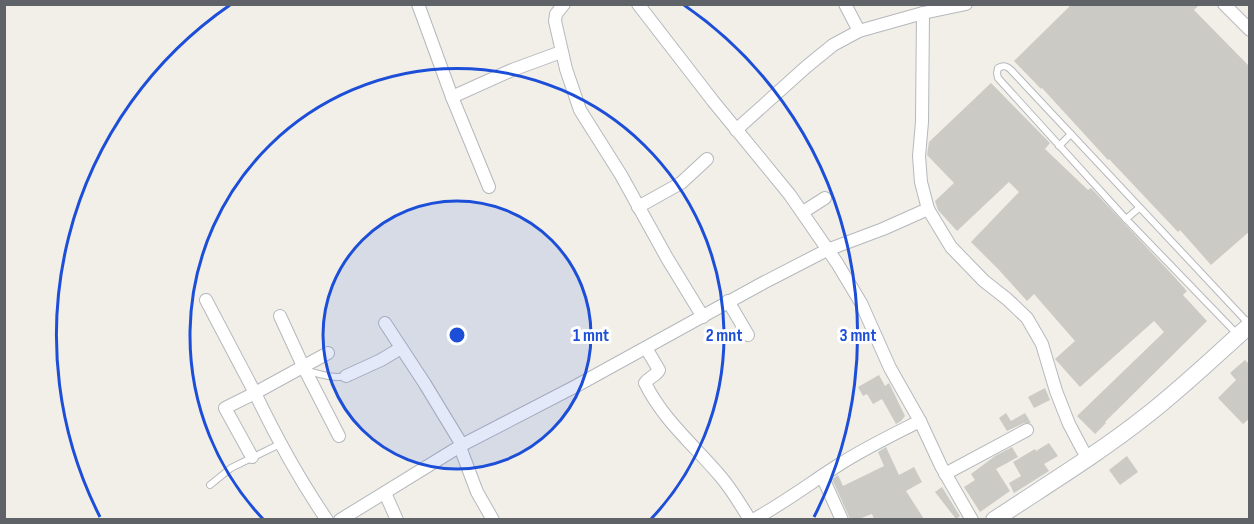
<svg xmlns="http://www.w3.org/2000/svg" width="1254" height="524" viewBox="0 0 1254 524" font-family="'Sofia Sans Condensed',sans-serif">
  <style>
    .building { fill: #cccac5 }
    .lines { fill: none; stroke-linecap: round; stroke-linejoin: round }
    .lane-casing { stroke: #b5b8bc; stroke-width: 8 }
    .street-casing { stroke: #b5b8bc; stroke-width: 14 }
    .secondary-casing { stroke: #b6babf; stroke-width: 18 }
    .lane { stroke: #fff; stroke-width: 6 }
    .street { stroke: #fff; stroke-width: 12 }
    .secondary { stroke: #fff; stroke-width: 16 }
    .ring { fill: none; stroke: #1d4ed8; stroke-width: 3 }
    .centre { fill: #1d4ed8; stroke: #fff; stroke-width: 3 }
    .ring-label { font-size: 18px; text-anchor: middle; font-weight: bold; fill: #1d4ed8; stroke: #fff; stroke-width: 6; stroke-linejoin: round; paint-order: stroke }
  </style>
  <rect width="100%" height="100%" fill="#f1efe8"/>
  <g class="building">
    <polygon points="1072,4 1200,4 1194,10 1250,67 1250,231 1211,265 1180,230 1178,232 1109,159 1108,160 1042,88 1041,89 1014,61"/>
    <polygon points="991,83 1050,143 1045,149 1088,190 1091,188 1168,270 1187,291 1183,295 1207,321 1105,422 1106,423 1095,434 1077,416 1164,332 1154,321 1080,387 1055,359 1075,341 1034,294 1027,301 999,270 971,242 1019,192 1009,182 957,231 938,210 935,201 954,183 927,155 929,142"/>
    <polygon points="1245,360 1250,365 1250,418 1243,424 1218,398 1236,380 1230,373"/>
    <polygon points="879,375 885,386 889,383 905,416 901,421 896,424 882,399 873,404 867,394 863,396 858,387"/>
    <polygon points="1045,388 1050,400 1034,408 1028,397"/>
    <polygon points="1006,413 1011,421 1025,413 1031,423 1024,423 1007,431 999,418"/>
    <polygon points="1049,443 1058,456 1044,464 1049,471 1014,493 1009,483 1021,476 1013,462 1035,449 1036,451"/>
    <polygon points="886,447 899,475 914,467 922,482 906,491 924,519 874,519 872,514 859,519 850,519 832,479 838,475 843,486 884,466 878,452"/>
    <polygon points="1012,447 1018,457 996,469 1010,491 980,512 964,487 975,480 971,474 995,456"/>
    <polygon points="1127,456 1138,472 1120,485 1109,470"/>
    <polygon points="942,487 960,516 956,519 935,492"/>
  </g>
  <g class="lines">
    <g class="lane-casing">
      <g id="lane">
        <polyline points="1059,146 1071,134"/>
        <polyline points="1126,219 1139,208"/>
        <path d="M1238,335l-112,-116 -128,-141 -1,-5 1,-5c6,-3 9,-2 13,2l238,254"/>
        <path d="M307,371c13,3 26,8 39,5"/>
        <polyline points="210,485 231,468 280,444"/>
      </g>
    </g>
    <g class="street-casing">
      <g id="street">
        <polyline points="418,4 452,97 489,187"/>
        <polyline points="564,4 556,14 555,21 566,69 580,110 621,175 667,258 703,317"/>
        <polyline points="638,4 713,101 790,195 837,263 861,303 890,368 920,421 941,466 972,520"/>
        <polyline points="845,4 859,31"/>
        <polyline points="1224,4 1250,30"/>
        <polyline points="923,13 922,122 919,156 921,182 928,209 951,247 984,281 1007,299 1027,318 1042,344 1056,391 1069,424 1087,458"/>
        <polyline points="452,97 512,70 561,52"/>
        <polyline points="736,130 806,67 833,45 859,31 923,13 966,4"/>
        <polyline points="638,207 681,183 707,159"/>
        <polyline points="803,212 825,198"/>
        <polyline points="206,300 255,393 225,408 252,457"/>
        <polyline points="728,301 748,335"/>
        <polyline points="280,316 303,366 339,436"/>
        <polyline points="385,323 425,384 462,445"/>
        <path d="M646,348l13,22c-3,6 -10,7 -14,13 18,37 50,63 76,94 11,13 20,28 29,43"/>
        <polyline points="346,376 381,360 401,348"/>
        <polyline points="460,447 477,492 493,520"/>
        <polyline points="945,474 1027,430"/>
        <polyline points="822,476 842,520"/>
        <polyline points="385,493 397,520"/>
        <path d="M327,520c-28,-41 -51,-83 -72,-127l73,-40"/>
        <polyline points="340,520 462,445 576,386 763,283 827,250 883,229 928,209"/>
        <path d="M753,520c29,-16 56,-36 84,-54 26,-17 55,-31 83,-45"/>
      </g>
    </g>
    <g class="secondary-casing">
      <path id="secondary" d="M994,520c51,-34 104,-66 152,-104 36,-28 69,-60 104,-91"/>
    </g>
    <use href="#lane" class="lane"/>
    <use href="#street" class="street"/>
    <use href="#secondary" class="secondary"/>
  </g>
  <circle cx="457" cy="335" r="134" fill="#1d4ed8" fill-opacity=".12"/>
  <g class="ring">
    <circle cx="457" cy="335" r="134"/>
    <path d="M263 519A267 267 0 1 1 651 519"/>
    <path d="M100 517A401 401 0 0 1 230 5M684 5A401 401 0 0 1 814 517"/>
  </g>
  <circle cx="457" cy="335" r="9" class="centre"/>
  <g class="ring-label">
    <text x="591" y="341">1 mnt</text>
    <text x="724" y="341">2 mnt</text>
    <text x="858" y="341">3 mnt</text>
  </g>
  <rect width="1254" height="524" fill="none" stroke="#5f6368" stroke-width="12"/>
</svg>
